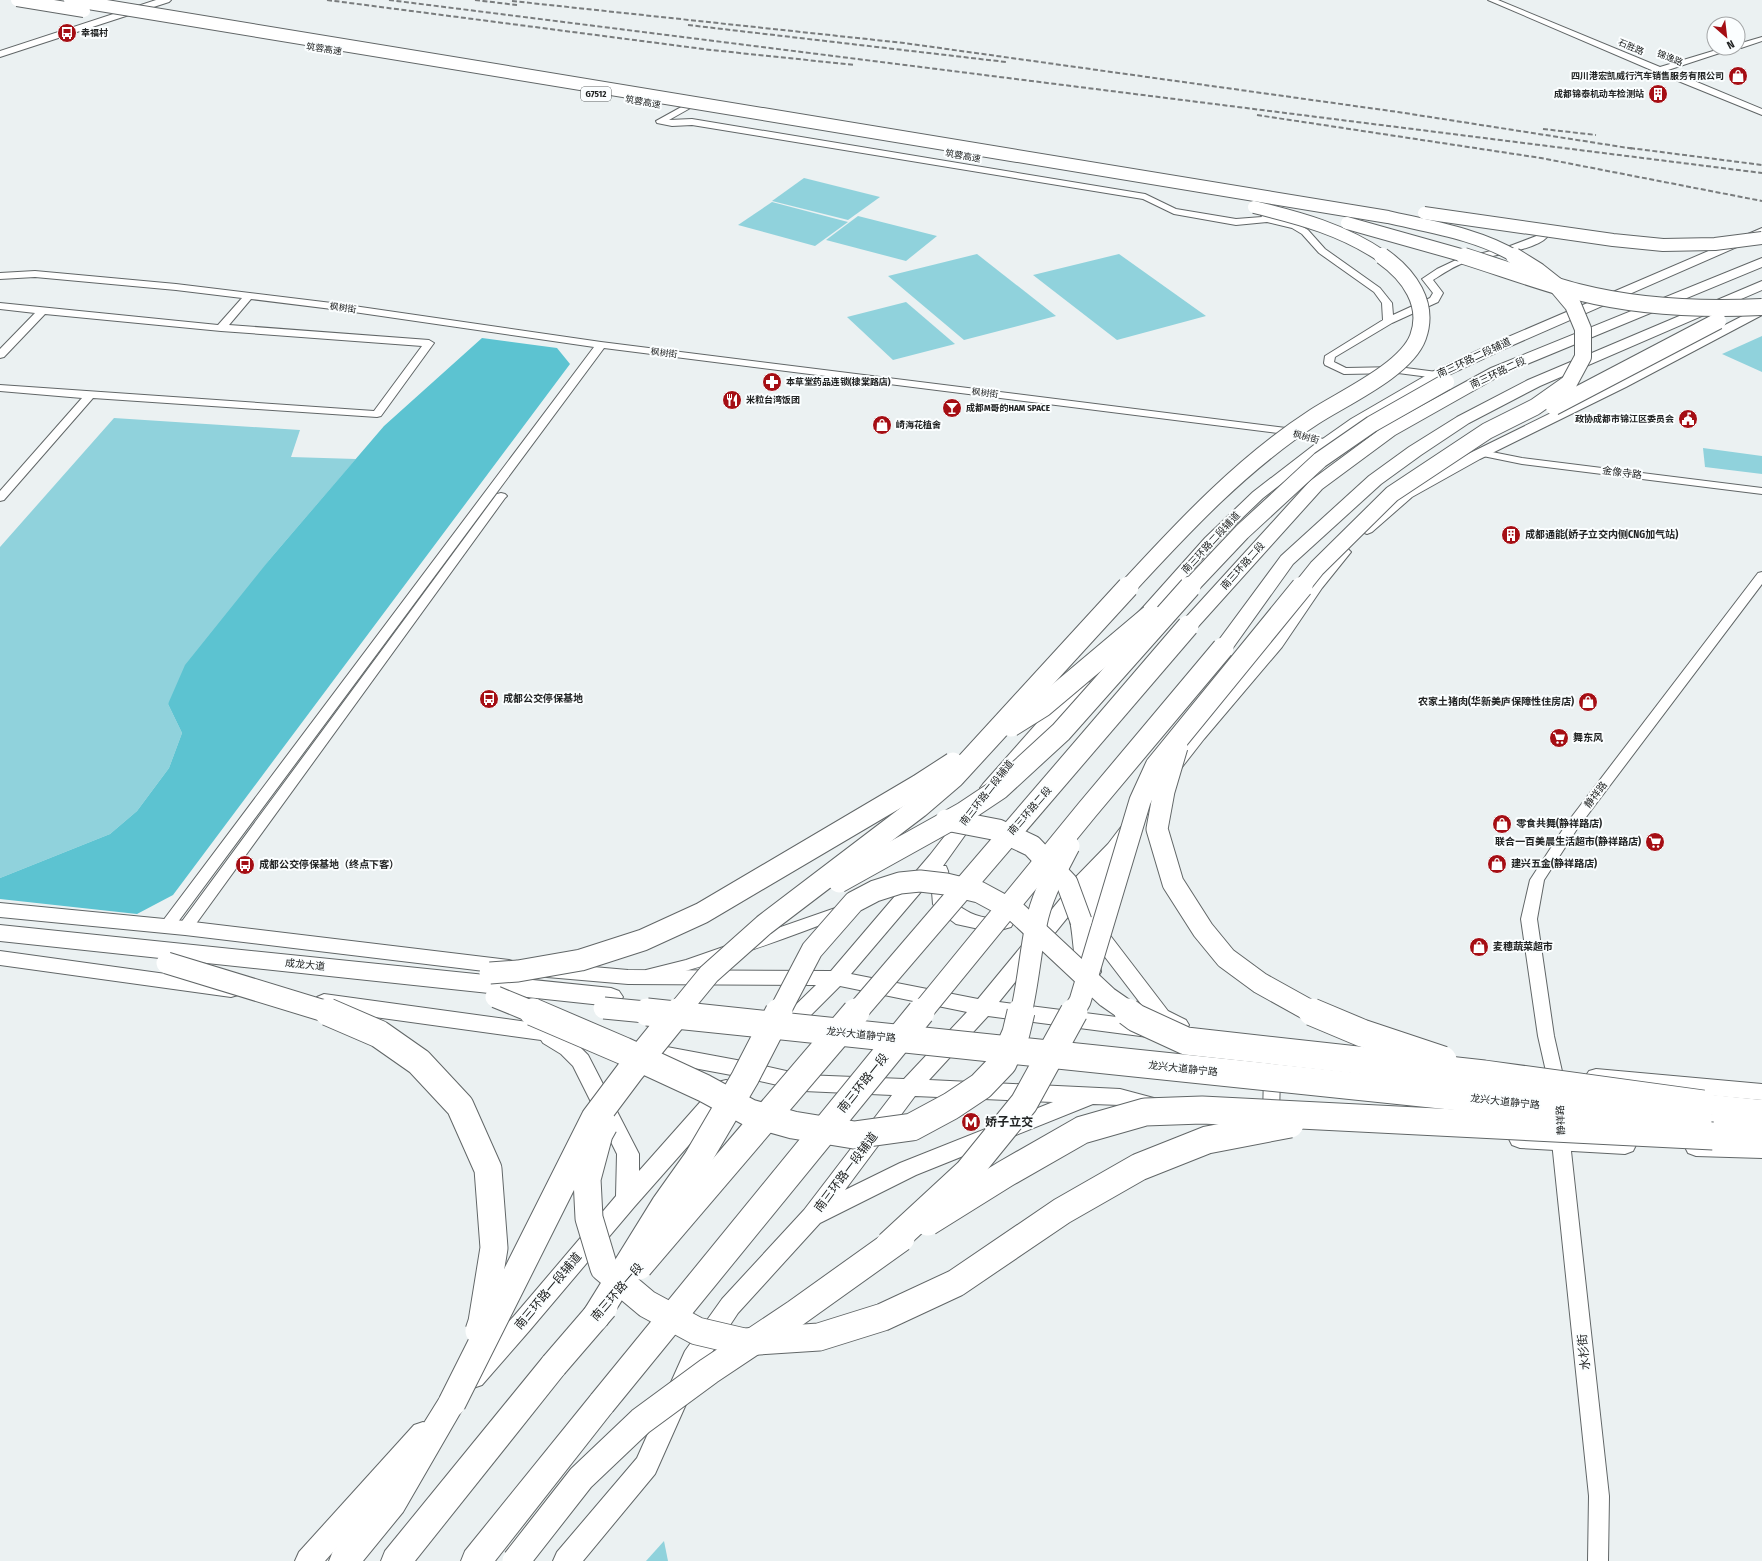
<svg xmlns="http://www.w3.org/2000/svg" width="1762" height="1561" viewBox="0 0 1762 1561" font-family="'Fira Sans Condensed','Noto Sans SC',sans-serif">
  <style>
    .green { fill: #90d2dc }
    .forest { fill: #5cc3d1 }
    .lines { fill: none; stroke-linecap: round; stroke-linejoin: round }
    .minor-casing { stroke: #616667; stroke-width: 2 }
    .major-casing { stroke: #616667; stroke-width: 2 }
    .highway-casing { stroke: #616667; stroke-width: 2 }
    .minor { fill: #fff; fill-rule: evenodd }
    .major { fill: #fff; fill-rule: evenodd }
    .highway { fill: #fff; fill-rule: evenodd }
    .rail { stroke: #797c7d; stroke-width: 2; stroke-dasharray: 5 2.5; stroke-linecap: butt }
    .highway-bridge-far3-casing { stroke: #616667; stroke-width: 14; stroke-linecap: butt }
    .highway-bridge-far2-casing { stroke: #616667; stroke-width: 18; stroke-linecap: butt }
    .highway-bridge-far1-casing { stroke: #616667; stroke-width: 23; stroke-linecap: butt }
    .highway-bridge-casing { stroke: #616667; stroke-width: 29; stroke-linecap: butt }
    .highway-bridge-far3 { stroke: #fff; stroke-width: 12 }
    .highway-bridge-far2 { stroke: #fff; stroke-width: 16 }
    .highway-bridge-far1 { stroke: #fff; stroke-width: 21 }
    .highway-bridge { stroke: #fff; stroke-width: 27 }
    .labels { text-anchor: middle; dominant-baseline: central; stroke-width: 4; stroke-linejoin: round; paint-order: stroke }
    .far-poi-label { font-size: 9px; font-weight: bold; fill: #212323; stroke: #fbfeff; text-anchor: start }
    .far-street-label { font-size: 9px; fill: #212323; stroke: #fbfeff }
    .shield { fill: #fbfeff; stroke: #626565; stroke-width: 1 }
    .shield-label { font-size: 9px; font-weight: bold; fill: #212323 }
    .street-label { font-size: 10px; fill: #212323; stroke: #fbfeff }
    .poi-label { font-size: 10px; font-weight: bold; fill: #212323; stroke: #fbfeff; text-anchor: start }
    .near-street-label { font-size: 12px; fill: #212323; stroke: #fbfeff }
    .near-poi-label { font-size: 12px; font-weight: bold; fill: #212323; stroke: #fbfeff; text-anchor: start }
  </style>
  <rect width="100%" height="100%" fill="#ebf1f2"/>
  <g class="green">
    <polygon points="804,178 880,197 848,220 772,201"/>
    <polygon points="772,202 848,222 815,246 738,225"/>
    <polygon points="858,216 937,236 906,261 826,240"/>
    <polygon points="977,254 1056,316 964,340 888,276"/>
    <polygon points="1119,254 1206,316 1117,340 1033,275"/>
    <polygon points="906,302 955,344 893,360 847,317"/>
    <polygon points="1762,336 1762,372 1722,354"/>
    <polygon points="114,418 300,430 291,457 356,459 270,559 168,704 182,733 169,768 137,811 110,834 0,878 0,547"/>
    <polygon points="1703,448 1762,456 1762,474 1705,467"/>
    <polygon points="664,1541 668,1561 646,1561"/>
  </g>
  <polygon class="forest" points="482,338 557,348 570,364 173,895 137,914 0,899 0,878 110,834 137,811 169,768 182,733 168,704 185,665 270,559 384,426"/>
  <g class="lines">
    <g class="minor-casing">
      <g id="minor">
        <polygon points="1488,0 1498,0 1660,67 1723,48 1735,48 1668,70 1762,109 1762,115 1656,72"/>
        <polygon points="1762,37 1762,41 1741,48 1737,48 1738,48 1738,44"/>
        <path d="M694,100h3l4,2 -32,18 23,-1 453,75 31,15 60,10 26,-2 -3,-6 2,-2h6l4,8 27,7 10,6 17,19 55,39 12,15 1,12 37,-17 3,-5 -11,-14 15,-10 19,-9 54,-14 29,-11h6l2,2c-12,14 -62,19 -81,25 -12,4 -22,11 -33,18l10,13 -5,9 -46,21 -57,34 -1,5 12,6 52,-1 39,5 5,3 -1,2 -4,1 -39,-5 -54,1 -19,-9 -1,-2 1,-7 58,-36 -1,-17 -8,-11 -55,-39 -17,-19 -10,-6 -25,-6 -31,3 -62,-11 -31,-15 -451,-74 -20,1 -15,-3 -1,-2z"/>
        <polygon points="35,271 176,284 340,304 601,342 1286,428 1330,441 1332,443 1326,446 1285,434 604,348 172,930 167,931 162,930 159,926 162,922 594,347 340,310 251,299 229,325 429,340 434,343 381,416 377,417 93,398 4,500 0,501 0,491 82,398 0,391 0,385 374,411 422,346 221,331 45,314 4,357 0,358 0,349 35,313 0,309 0,303 218,325 242,298 176,290 35,277 0,279 0,273"/>
        <polygon points="1482,450 1522,458 1762,488 1762,494 1522,464 1478,455 1476,453"/>
        <polygon points="501,493 505,494 507,496 505,498 190,932 185,933 180,932 177,928 180,924 497,494"/>
        <polygon points="1762,572 1762,584 1577,829 1544,880 1537,919 1554,1036 1566,1089 1564,1094 1558,1095 1552,1094 1550,1089 1538,1036 1521,919 1530,880 1567,823 1758,573"/>
        <path d="M844,905l5,1 3,4 -3,4c-64,25 -130,49 -197,66l-6,-2 -2,-4 2,-4 40,-10z"/>
        <polygon points="1272,1066 1278,1068 1280,1072 1279,1119 1277,1124 1271,1126 1265,1124 1263,1119 1264,1072 1266,1068"/>
        <polygon points="1562,1124 1568,1126 1570,1131 1570,1142 1609,1496 1608,1561 1588,1561 1589,1496 1552,1142 1554,1131 1556,1126"/>
      </g>
    </g>
    <g class="major-casing">
      <g id="major">
        <polygon points="156,0 171,0 169,2 0,57 0,51"/>
        <polygon points="1762,228 1762,236 1504,349 1442,378 1361,425 1324,451 1263,498 1215,544 1143,626 1137,628 1131,626 1129,623 1205,538 1253,492 1314,445 1351,419 1432,372 1494,343"/>
        <polygon points="1762,306 1762,315 1626,387 1480,459 1412,497 1372,532 1367,534 1362,532 1359,529 1402,491 1470,453 1616,381"/>
        <polygon points="1343,547 1348,549 1351,552 1322,588 1282,647 1204,739 1179,771 1173,773 1167,771 1164,767 1191,731 1270,639 1328,559 1338,549"/>
        <polygon points="1082,678 1088,679 1090,683 1088,687 995,792 989,794 983,792 980,788 983,784 1076,679"/>
        <path d="M971,808l6,2 3,4 -37,52h3l2,5 4,30c12,9 24,17 40,17 8,0 11,-3 19,-1l3,5 -3,5 -18,5 -37,-8 -20,-15 -3,-5 -2,-24 -80,94 127,25 84,-102 8,-14 38,-39 13,-17 7,-2 7,2 2,4 -22,30 1,3 -17,38v16l7,12 62,81 18,9 3,5 -3,5 -7,3 -25,-12 -62,-81 -13,-22v-16l4,-8 -7,13 -77,95 149,19 7,2 3,6 -3,6 -7,2 -160,-21 -59,64 191,9 45,12 3,6 -3,6 -8,2 -37,-10 -27,-1 -177,71 -96,48 -82,90 -35,53 -48,108 -72,87h-30l4,-9 80,-94 48,-107 37,-52 82,-89 88,-115 -88,-4 -62,-14 -102,-19 -7,-2 -3,-6 3,-6 7,-2 102,19 62,14 100,4 63,-67 -127,-26 -51,51 -7,2 -7,-2 -3,-6 3,-6 41,-40 -188,-1 -81,-7 -7,-2 -3,-5 3,-5 7,-2 81,7 203,1 99,-116 35,-45zM915,1096l138,6 -153,61 -55,27z"/>
        <polygon points="0,903 185,921 509,960 516,962 519,967 516,972 509,974 185,935 0,917"/>
        <polygon points="0,951 231,983 238,985 241,990 238,995 231,997 0,965"/>
        <polygon points="324,994 542,1024 581,1032 584,1038 581,1044 578,1045 588,1055 639,1154 639,1171 718,1082 726,1080 734,1082 737,1088 734,1094 635,1206 530,1330 482,1385 473,1388 464,1385 461,1377 464,1369 514,1316 616,1196 617,1154 573,1066 561,1054 543,1043 541,1040 324,1010 317,1007 314,1002 317,997"/>
        <polygon points="1596,1069 1762,1084 1762,1100 1596,1085 1589,1083 1585,1077 1589,1071"/>
        <polygon points="1709,1114 1762,1118 1762,1136 1709,1132 1701,1129 1698,1123 1701,1117"/>
        <polygon points="1520,1130 1625,1136 1633,1139 1636,1145 1633,1151 1625,1154 1520,1148 1512,1145 1509,1139 1512,1133"/>
        <polygon points="1696,1138 1762,1140 1762,1158 1696,1156 1688,1153 1685,1147 1688,1141"/>
        <polygon points="423,1422 432,1425 436,1433 432,1441 325,1561 295,1561 299,1552 414,1425"/>
      </g>
    </g>
    <g class="highway-casing">
      <g id="highway">
        <polygon points="1762,258 1762,267 1503,374 1395,435 1322,489 1195,630 1188,632 1181,630 1178,626 1310,481 1383,427 1491,368"/>
        <polygon points="1762,281 1762,290 1540,386 1469,423 1421,455 1381,484 1293,564 1230,652 1223,654 1216,652 1213,648 1281,556 1369,476 1409,447 1457,417 1528,380"/>
        <path d="M1081,913l8,2 7,20 5,37 -4,6 -8,3 -8,-3c-8,-13 -7,-40 -11,-57l3,-6z"/>
        <polygon points="0,925 611,988 619,991 623,997 619,1003 611,1006 0,941"/>
        <polygon points="1703,1094 1762,1100 1762,1120 1703,1114 1694,1111 1690,1104 1694,1097"/>
        <polygon points="1713,1126 1762,1127 1762,1147 1713,1146 1704,1143 1700,1136 1704,1129"/>
        <polygon points="554,1352 564,1356 568,1365 564,1374 415,1561 381,1561 385,1551 544,1356"/>
        <polygon points="452,1390 462,1394 466,1403 403,1512 363,1561 329,1561 333,1551 381,1492 442,1394"/>
        <polygon points="602,1390 612,1394 616,1403 612,1412 495,1561 461,1561 465,1551 592,1394"/>
      </g>
    </g>
    <use href="#minor" class="minor"/>
    <use href="#major" class="major"/>
    <use href="#highway" class="highway"/>
    <g class="rail">
      <polyline points="327,0 711,50 855,65"/>
      <polyline points="389,0 1762,173"/>
      <polyline points="475,0 517,5"/>
      <polyline points="512,1 904,43 1398,112 1635,149"/>
      <polyline points="688,25 1006,62"/>
      <polyline points="1257,115 1541,158 1762,201"/>
      <polyline points="1543,129 1596,135"/>
      <polyline points="1630,148 1762,165"/>
    </g>
    <g class="highway-bridge-far3-casing">
      <g id="highway-bridge-far3">
        <polyline points="17,0 84,11"/>
        <path d="M70,0l1318,217c43,10 90,17 128,40"/>
        <path d="M1254,207c46,11 90,23 129,50"/>
        <polyline points="1424,213 1613,240 1663,245 1715,244 1762,238"/>
        <polyline points="1347,223 1468,257"/>
      </g>
    </g>
    <g class="highway-bridge-far2-casing">
      <g id="highway-bridge-far2">
        <path d="M1464,256c38,12 76,26 114,36 59,15 123,18 184,15"/>
        <polyline points="1554,407 1718,321"/>
        <path d="M1127,588c57,-62 116,-125 187,-171 29,-19 92,-47 104,-80 12,-33 -9,-62 -36,-81"/>
        <polyline points="1189,588 1242,532 1320,460 1372,424 1446,382"/>
        <polyline points="1301,588 1317,568 1392,494 1487,431 1535,407 1569,383 1583,357 1583,329 1573,305 1557,286 1538,271 1514,256"/>
      </g>
    </g>
    <g class="highway-bridge-far1-casing">
      <g id="highway-bridge-far1">
        <polyline points="1011,726 1043,706 1151,615"/>
        <polyline points="1177,747 1164,791 1157,829 1173,883 1203,930 1226,958 1260,983 1314,1013"/>
        <polyline points="946,820 998,830 1032,846 1067,883 1081,921"/>
        <polyline points="839,882 963,813 999,789 1061,732 1190,587"/>
        <polyline points="167,963 331,1013"/>
        <polyline points="490,973 518,971 581,960 643,940 702,913 919,785 953,763"/>
        <polyline points="496,997 535,1013"/>
        <polyline points="604,1008 656,1013"/>
        <polyline points="677,1013 709,974 764,925 919,807 954,777 1128,587"/>
        <polyline points="779,1013 812,950 854,902 875,891 900,883 920,881 946,884 979,892 1016,912 1107,997 1130,1013"/>
        <polyline points="856,1013 1188,626"/>
        <polyline points="921,1013 1087,810 1223,648"/>
        <path d="M1021,1013c7,-29 9,-58 15,-88 5,-28 20,-54 33,-79"/>
        <polyline points="1073,1013 1080,1001 1140,801 1156,766 1302,587"/>
      </g>
    </g>
    <g class="highway-bridge-casing">
      <g id="highway-bridge">
        <polyline points="328,1012 379,1034 419,1062 460,1106 488,1169 494,1248 482,1322 479,1331"/>
        <polyline points="533,1012 624,1051 704,1088 750,1113 793,1125 854,1135 912,1127 951,1106 981,1086 1003,1063 1016,1033 1021,1012"/>
        <polyline points="647,1012 1698,1122"/>
        <polyline points="1128,1012 1136,1018 1186,1041 1484,1074 1703,1104"/>
        <polyline points="1312,1012 1362,1033 1443,1060"/>
        <polyline points="604,1125 599,1134 587,1179 589,1218 604,1268 647,1304 697,1331 744,1342 819,1337 883,1317 956,1283 1062,1211 1139,1167 1207,1140 1290,1124"/>
        <polyline points="928,1222 1005,1174 1082,1130 1145,1112 1202,1110 1713,1136"/>
        <polyline points="889,1245 968,1172 1024,1103 1074,1012"/>
        <polyline points="639,1266 856,1012"/>
        <polyline points="595,1318 665,1205 697,1160 745,1078 779,1012"/>
        <polyline points="554,1365 604,1307"/>
        <polyline points="452,1403 595,1118 631,1070 678,1012"/>
        <polyline points="602,1403 921,1012"/>
        <polyline points="516,1561 581,1478 641,1421 709,1371 796,1313 901,1238"/>
      </g>
    </g>
    <use href="#highway-bridge-far3" class="highway-bridge-far3"/>
    <use href="#highway-bridge-far2" class="highway-bridge-far2"/>
    <use href="#highway-bridge-far1" class="highway-bridge-far1"/>
    <use href="#highway-bridge" class="highway-bridge"/>
  </g>
  <defs>
    <g id="bus-disc" transform="scale(1)"><circle r="9.5" fill="#a50e14" stroke="#fbfeff"/><path d="M-5-6H5V4H4V6H2V4H-2V6H-4V4H-5ZM-3.5-4V0h7V-4ZM-3.5 1.2v1.5H-2V1.2ZM2 1.2v1.5H3.5V1.2Z" fill="#fff"/></g>
    <g id="shop-disc" transform="scale(1)"><circle r="9.5" fill="#a50e14" stroke="#fbfeff"/><path d="M-5-2.5h2.3a2.7 3.5 0 0 1 5.4 0H5L5.5 6h-11ZM-1.5-2.5h3a1.5 2.3 0 0 0-3 0Z" fill="#fff"/></g>
    <g id="building-disc" transform="scale(1)"><circle r="9.5" fill="#a50e14" stroke="#fbfeff"/><path d="M-4-6H4V6H1V3H-1V6H-4ZM-2.5-4.3h1.7v1.8h-1.7ZM.8-4.3h1.7v1.8H.8ZM-2.5-1h1.7V.8h-1.7ZM.8-1h1.7V.8H.8Z" fill="#fff"/></g>
    <g id="pharmacy-disc" transform="scale(1)"><circle r="9.5" fill="#a50e14" stroke="#fbfeff"/><path d="M-2-6h4v4h4v4h-4v4h-4v-4h-4v-4h4Z" fill="#fff"/></g>
    <g id="restaurant-disc" transform="scale(1)"><circle r="9.5" fill="#a50e14" stroke="#fbfeff"/><path d="M-5-6h1v4h1v-4h1v4h1v-4h1v5L-1.5 .5V6h-2V.5L-5-1ZM5-6V6H3V1.5H1.5Q1.5-4 5-6Z" fill="#fff"/></g>
    <g id="bar-disc" transform="scale(1)"><circle r="9.5" fill="#a50e14" stroke="#fbfeff"/><path d="M-6-5H6L.8 .8V4.5H3.5V6h-7V4.5H-.8V.8Z" fill="#fff"/></g>
    <g id="civic-disc" transform="scale(1)"><circle r="9.5" fill="#a50e14" stroke="#fbfeff"/><path d="M-.6-6.5H3V-4.5H.6V-3L4-1V1h2V6H-6V1h2V-1L-.6-3ZM-1.2 2.5V6h2.4V2.5Z" fill="#fff"/></g>
    <g id="supermarket-disc" transform="scale(1)"><circle r="9.5" fill="#a50e14" stroke="#fbfeff"/><path d="M-6-5.5h2.5l.6 2H6L4.5 2H-2.5L-4.4-4H-6ZM-1.5 3.2a1.3 1.3 0 1 0 .1 0ZM3 3.2a1.3 1.3 0 1 0 .1 0Z" fill="#fff"/></g>
    <g id="metro-disc" transform="scale(1)"><circle r="9.5" fill="#a50e14" stroke="#fbfeff"/><path d="M-5.5 5V-5H-3L0 0L3-5H5.5V5H3V-.5L0 4L-3-.5V5Z" fill="#fff"/></g>
  </defs>
  <g fill-rule="evenodd">
    <use href="#bus-disc" x="67" y="33"/>
    <use href="#shop-disc" x="1738" y="76"/>
    <use href="#building-disc" x="1658" y="94"/>
    <use href="#pharmacy-disc" x="772" y="382"/>
    <use href="#restaurant-disc" x="732" y="400"/>
    <use href="#bar-disc" x="952" y="408"/>
    <use href="#civic-disc" x="1688" y="419"/>
    <use href="#shop-disc" x="882" y="425"/>
    <use href="#building-disc" x="1511" y="535"/>
    <use href="#bus-disc" x="489" y="699"/>
    <use href="#shop-disc" x="1588" y="702"/>
    <use href="#supermarket-disc" x="1559" y="738"/>
    <use href="#shop-disc" x="1502" y="824"/>
    <use href="#supermarket-disc" x="1655" y="842"/>
    <use href="#shop-disc" x="1497" y="864"/>
    <use href="#bus-disc" x="245" y="865"/>
    <use href="#shop-disc" x="1479" y="947"/>
    <use href="#metro-disc" x="971" y="1122"/>
  </g>
  <g class="labels">
    <g class="far-poi-label">
      <text x="81" y="33">幸福村</text>
      <text x="1724" y="76" text-anchor="end">四川港宏凯威行汽车销售服务有限公司</text>
      <text x="1644" y="94" text-anchor="end">成都锦泰机动车检测站</text>
      <text x="786" y="382">本草堂药品连锁(棣棠路店)</text>
      <text x="746" y="400">米粒台湾饭团</text>
      <text x="966" y="408">成都M哥的HAM SPACE</text>
      <text x="1674" y="419" text-anchor="end">政协成都市锦江区委员会</text>
      <text x="896" y="425">崎海花植舍</text>
    </g>
    <g class="far-street-label">
      <text transform="translate(1631 47) rotate(23)">石胜路</text>
      <text transform="translate(324 49) rotate(9)">筑蓉高速</text>
      <text transform="translate(1670 58) rotate(22)">锦逸路</text>
      <text transform="translate(643 102) rotate(10)">筑蓉高速</text>
      <text transform="translate(963 156) rotate(10)">筑蓉高速</text>
      <text transform="translate(343 308) rotate(8)">枫树街</text>
      <text transform="translate(664 353) rotate(7)">枫树街</text>
      <text transform="translate(985 393) rotate(7)">枫树街</text>
      <text transform="translate(1306 437) rotate(16)">枫树街</text>
    </g>
    <rect class="shield" x="581" y="87" width="30" height="14" rx="3"/>
    <g class="shield-label">
      <text x="596" y="94">G7512</text>
    </g>
    <g class="street-label">
      <text transform="translate(1474 358) rotate(-25)">南三环路二段辅道</text>
      <text transform="translate(1498 373) rotate(-25)">南三环路二段</text>
      <text transform="translate(1622 473) rotate(7)">金像寺路</text>
      <text transform="translate(1211 543) rotate(-47)">南三环路二段辅道</text>
      <text transform="translate(1243 566) rotate(-48)">南三环路二段</text>
      <text transform="translate(987 793) rotate(-52)">南三环路二段辅道</text>
      <text transform="translate(1596 795) rotate(-53)">静祥路</text>
      <text transform="translate(1030 811) rotate(-49)">南三环路二段</text>
      <text transform="translate(305 965) rotate(6)">成龙大道</text>
      <text transform="translate(861 1035) rotate(6)">龙兴大道静宁路</text>
      <text transform="translate(1183 1069) rotate(6)">龙兴大道静宁路</text>
      <text transform="translate(1505 1102) rotate(6)">龙兴大道静宁路</text>
      <text transform="translate(1561 1120) rotate(-92)">静祥路</text>
    </g>
    <g class="poi-label">
      <text x="1525" y="535">成都通能(娇子立交内侧CNG加气站)</text>
      <text x="503" y="699">成都公交停保基地</text>
      <text x="1574" y="702" text-anchor="end">农家土猪肉(华新美庐保障性住房店)</text>
      <text x="1573" y="738">舞东风</text>
      <text x="1516" y="824">零食共舞(静祥路店)</text>
      <text x="1641" y="842" text-anchor="end">联合一百美晨生活超市(静祥路店)</text>
      <text x="1511" y="864">建兴五金(静祥路店)</text>
      <text x="259" y="865">成都公交停保基地（终点下客）</text>
      <text x="1493" y="947">麦穗蔬菜超市</text>
    </g>
    <g class="near-street-label">
      <text transform="translate(863 1083) rotate(-51)">南三环路一段</text>
      <text transform="translate(846 1172) rotate(-53)">南三环路一段辅道</text>
      <text transform="translate(548 1291) rotate(-50)">南三环路一段辅道</text>
      <text transform="translate(617 1292) rotate(-49)">南三环路一段</text>
      <text transform="translate(1584 1352) rotate(-96)">水杉街</text>
    </g>
    <g class="near-poi-label">
      <text x="985" y="1122">娇子立交</text>
    </g>
  </g>
  <g transform="translate(1726 36) rotate(152)"><circle r="19" fill="#fbfeff" stroke="#a4a6a7"/>
  <path d="M0-3L7 15L0 10L-7 15Z" fill="#a50e14"/>
  <text y="-6" font-size="11" font-weight="bold" text-anchor="middle" fill="#212323">N</text>
  </g>
</svg>
